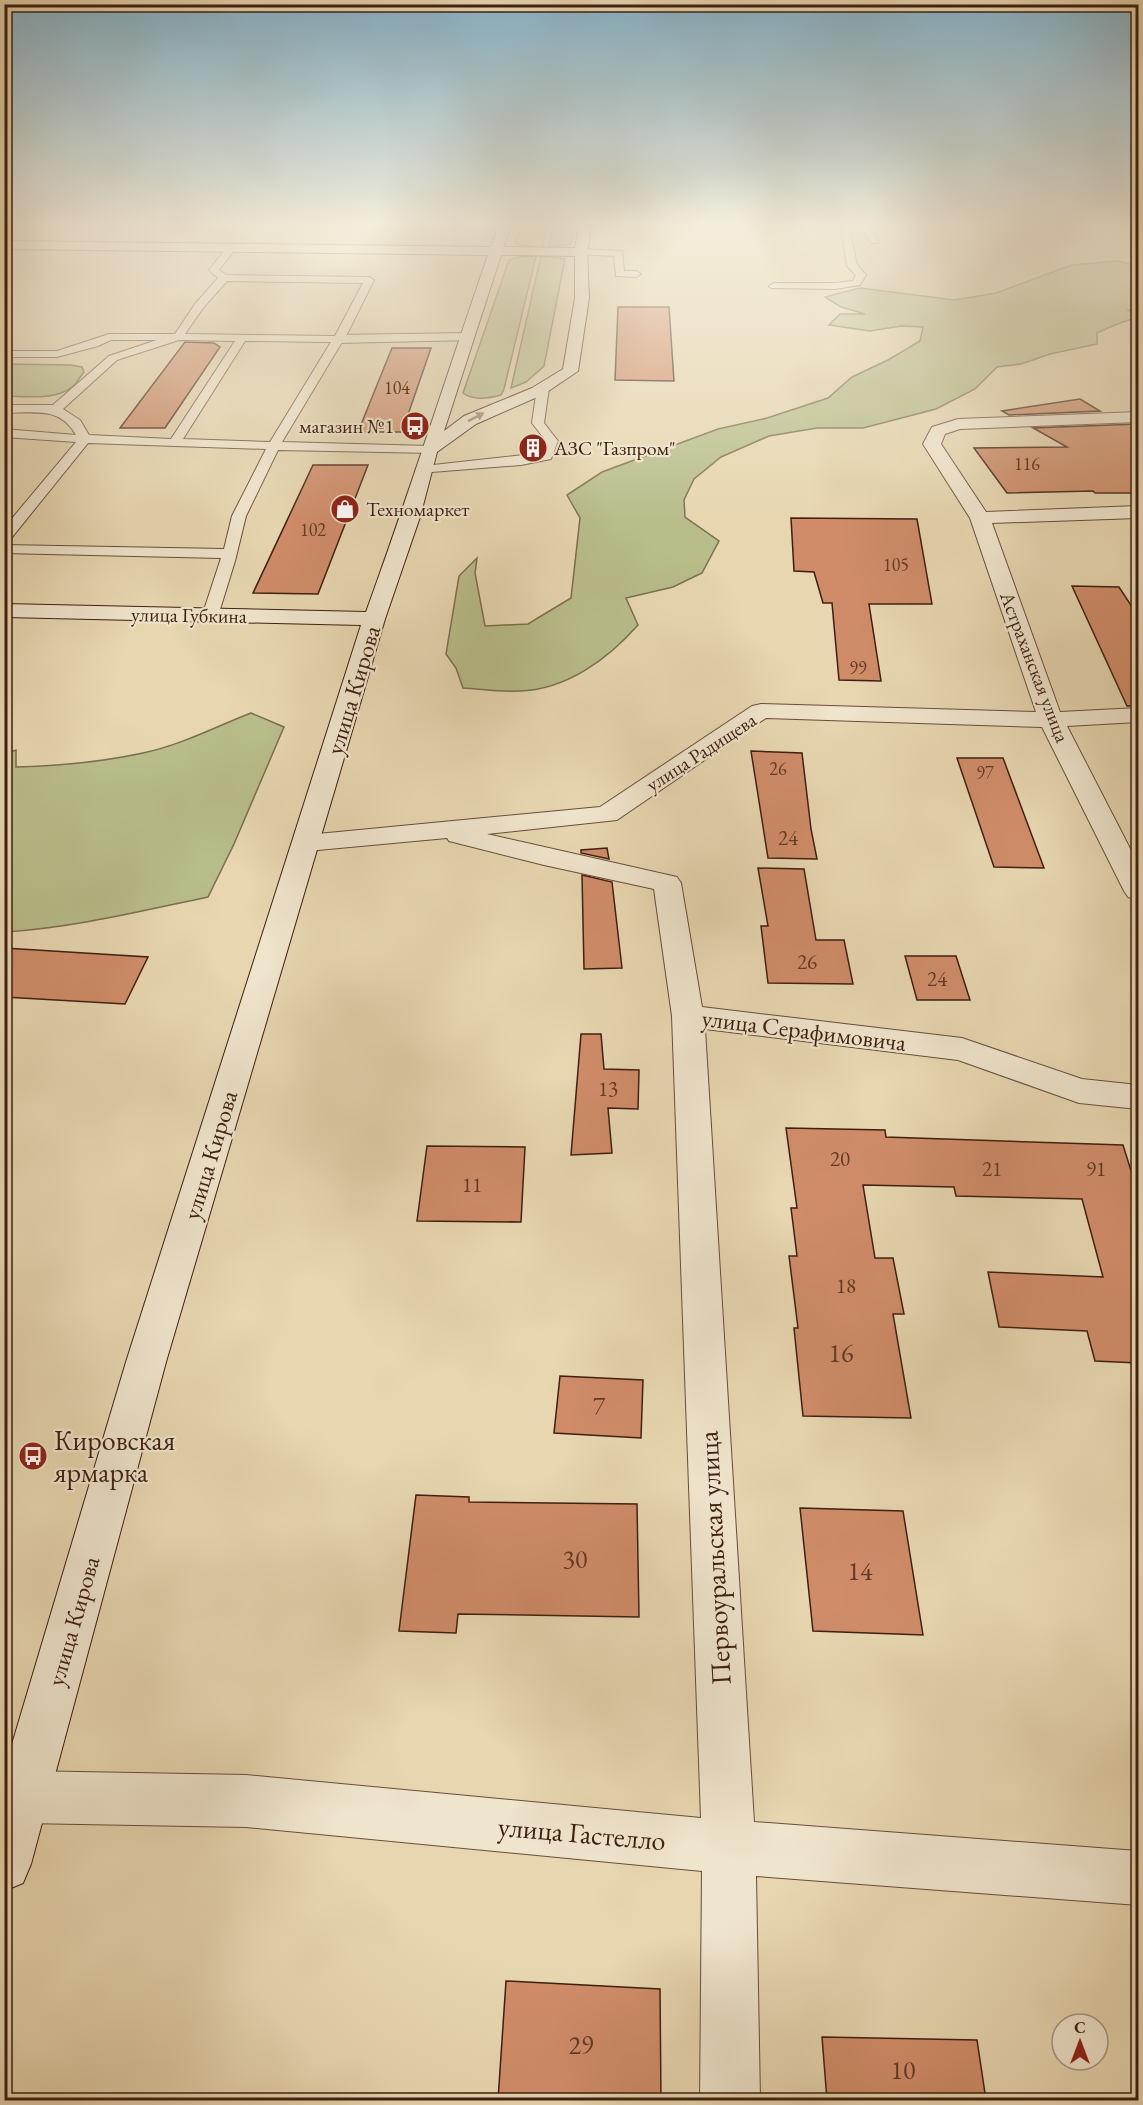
<svg xmlns="http://www.w3.org/2000/svg" width="1143" height="2105" viewBox="0 0 1143 2105" font-family="'EB Garamond',serif">
  <style>
    .green { fill: #b8bd8a; stroke: #7b6e4e; stroke-width: 1.5 }
    .building { fill: #d08c69; stroke: #3e1f11; stroke-width: 1.5 }
    .lines { fill: none; stroke-linecap: round; stroke-linejoin: round }
    .lane-casing { stroke: #684d39; stroke-width: 2 }
    .street-casing { stroke: #684d39; stroke-width: 2 }
    .secondary-casing { stroke: #3e1f11; stroke-width: 2 }
    .lane { fill: #efe4cc; fill-rule: evenodd }
    .street { fill: #efe4cc; fill-rule: evenodd }
    .secondary { fill: #efe4cc; fill-rule: evenodd }
    .oneway { fill: #96826e }
    .labels { text-anchor: middle; dominant-baseline: central; stroke-width: 4.5; stroke-linejoin: round; paint-order: stroke }
    .far-number-label { font-size: 18px; fill: #623a27 }
    .far-poi-label { font-size: 20px; fill: #3e1f11; stroke: #efe4cc; text-anchor: start }
    .far-street-label { font-size: 20px; fill: #3e1f11; stroke: #efe4cc }
    .number-label { font-size: 21px; fill: #623a27 }
    .street-label { font-size: 24px; fill: #3e1f11; stroke: #efe4cc }
    .near-number-label { font-size: 26px; fill: #623a27 }
    .near-poi-label { font-size: 28px; fill: #3e1f11; stroke: #efe4cc; text-anchor: start }
    .near-street-label { font-size: 28px; fill: #3e1f11; stroke: #efe4cc }
  </style>
  <rect width="100%" height="100%" fill="#e7d6b0"/>
  <filter id="stains"><feTurbulence type="fractalNoise" baseFrequency=".00333" numOctaves="4"/><feColorMatrix values="0 0 0 0 .2 0 0 0 0 .09 0 0 0 0 .02 0 0 0 .5 -.17"/></filter>
  <radialGradient id="worn" r=".72"><stop offset=".6" stop-color="#630" stop-opacity="0"/><stop offset="1" stop-color="#630" stop-opacity=".3"/></radialGradient>
  <g class="green">
    <polygon points="521,227 546,227 542,248 515,244"/>
    <polygon points="553,227 575,227 571,244 549,247"/>
    <path d="M524,256h12l-32,133 -3,6c-11,3 -28,6 -38,-2l46,-133z"/>
    <polygon points="541,256 565,259 544,366 526,382 511,388"/>
    <path d="M1118,261l20,5v43l-10,1 10,7 -21,7 -20,9v11l-47,10 -29,10 -24,3 -22,22 -39,20 -73,19h-46l-48,8 -48,21 -27,22 -10,21 1,17 34,24 -17,32 -29,14 -47,11 12,27c-30,34 -72,65 -119,66 -18,1 -37,-2 -56,-3l-7,-20 -10,-14 13,-78 18,-18 -2,15 10,53 43,-2 43,-26 9,-80 -13,-23 35,-23 116,-43 49,-11 61,-20 24,-21 36,-17 32,-19 3,-14 -22,-1 -31,5 -41,-6 11,-11h25l-24,-7 -16,-10 35,-9 95,12 41,-7 76,-28z"/>
    <path d="M5,364l66,1 11,2 2,5c-4,5 -8,12 -12,15 -17,14 -48,9 -67,9z"/>
    <path d="M251,713l33,14 -50,117 -26,53c-67,14 -135,31 -203,35v-178l11,-4v17c42,-1 85,-5 127,-14 38,-8 72,-26 108,-40z"/>
  </g>
  <g class="building">
    <polygon points="618,307 669,307 674,381 615,380"/>
    <polygon points="185,342 214,343 220,347 165,428 120,428"/>
    <polygon points="392,348 431,348 402,432 358,432"/>
    <polygon points="1080,399 1100,411 1009,415 1002,411"/>
    <polygon points="1138,424 1138,493 1095,493 1093,491 1007,493 974,448 1067,447 1033,428"/>
    <polygon points="313,465 368,465 318,594 253,593"/>
    <polygon points="791,518 917,519 932,604 869,604 881,681 839,680 832,603 823,603 814,572 794,571"/>
    <polygon points="1072,586 1119,587 1138,616 1138,706 1127,706"/>
    <polygon points="751,751 802,753 811,829 817,859 768,858"/>
    <polygon points="957,758 1003,758 1044,868 994,867"/>
    <polygon points="607,848 609,859 581,853 581,850"/>
    <polygon points="758,868 804,869 816,940 844,940 853,984 768,983 761,926 768,926"/>
    <polygon points="582,875 612,882 622,968 584,969"/>
    <polygon points="4,948 148,957 125,1004 4,997"/>
    <polygon points="905,956 956,956 970,1000 917,1000"/>
    <polygon points="581,1034 601,1034 604,1069 639,1070 638,1109 608,1108 612,1153 571,1155"/>
    <polygon points="786,1128 885,1130 886,1137 1123,1145 1138,1193 1138,1363 1095,1361 1087,1331 999,1327 988,1272 1103,1277 1082,1199 956,1196 954,1187 863,1185 875,1258 893,1258 904,1314 893,1314 911,1418 803,1416 794,1328 798,1328 789,1256 797,1256 791,1208 797,1208"/>
    <polygon points="427,1146 525,1147 521,1222 417,1221"/>
    <polygon points="560,1376 643,1380 641,1438 554,1433"/>
    <polygon points="416,1495 469,1497 469,1502 637,1504 639,1617 458,1614 456,1633 399,1631"/>
    <polygon points="800,1508 903,1511 923,1635 813,1631"/>
    <polygon points="506,1981 660,1989 661,2100 498,2100"/>
    <polygon points="822,2037 977,2040 986,2100 827,2100"/>
  </g>
  <g class="lines">
    <g class="lane-casing">
      <g id="lane">
        <polygon points="841,227 849,227 857,265 866,275 860,285 835,289 771,288 769,286 774,283 835,283 853,281 856,275 847,266"/>
        <polygon points="860,227 869,227 878,241 877,243 871,243"/>
        <path d="M231,245l5,3 -17,22 7,5 143,2 5,3 -26,52 -66,110 147,4 5,1 1,3 -1,3 -156,-3 -32,66 -11,45 -17,55 -8,5 -8,-5 19,-58 -217,-5v-8l220,4 8,-33 34,-67 -178,-6 -79,98 -5,1v-14l72,-86 -72,-5v-8l72,6c-16,-29 -43,-22 -72,-22v-8h49l56,-49 48,-16h-46l-13,6 -41,11h-53v-6h53l52,-17h66l20,-30 23,-26 -9,-8 19,-24zM227,281l136,2 -28,53 -150,-2 18,-26zM179,340l56,1 -64,98 -82,-4 -9,-15 -17,-11 54,-49zM245,341l86,1 -61,100 -87,-3z"/>
        <polygon points="581,249 622,251 624,271 636,271 641,274 636,277 616,276 614,256 578,254 578,250"/>
        <polygon points="543,385 549,388 544,423 558,441 551,459 521,465 419,473 417,470 424,466 541,453 546,441 532,423 537,388"/>
      </g>
    </g>
    <g class="street-casing">
      <g id="street">
        <polygon points="467,333 472,334 474,337 472,340 338,343 331,339 338,335"/>
        <polygon points="1138,412 1138,422 960,429 945,434 941,444 986,512 1138,506 1138,518 992,523 1060,712 1138,708 1138,722 1067,726 1138,864 1138,900 1128,897 1124,891 1042,727 766,718 617,820 487,834 677,877 681,883 702,1007 962,1038 1082,1079 1138,1085 1138,1109 1079,1103 958,1060 705,1029 754,1822 1138,1851 1138,1905 756,1876 760,2100 700,2100 702,1871 246,1827 24,1823 6,1815 4,1781 6,1779 24,1771 246,1775 701,1818 672,1016 654,889 544,865 449,841 447,838 307,851 297,849 293,843 297,837 307,835 600,807 752,706 761,704 1036,712 970,518 923,444 932,427 958,419"/>
      </g>
    </g>
    <g class="secondary-casing">
      <path id="secondary" d="M498,227h12l-7,20 72,1 4,-21h12l-4,25 2,46 -11,73 -34,23 -68,30 -39,28 -17,65 -35,102 -219,743 -135,502 -8,19 -19,8v-120l122,-409 235,-737 -357,-8v-13l362,8c43,-118 81,-238 122,-357l-484,-6v-8l487,6zM501,255l74,1v42l-12,71 -31,19 -68,28 -20,15z"/>
    </g>
    <use href="#lane" class="lane"/>
    <use href="#street" class="street"/>
    <use href="#secondary" class="secondary"/>
  </g>
  <defs><path id="oneway-solid" d="M-6-.8H1V-3.2L6.5 0L1 3.2V.8H-6Z" transform="scale(1.5)"/></defs>
  <use class="oneway" href="#oneway-solid" transform="translate(476 417) rotate(-27)"/>
  <linearGradient id="sky" x2="0" y2="1"><stop stop-color="#87b6ce"/><stop offset="0.43" stop-color="#f4eddb"/><stop offset="1" stop-color="#f4eddb" stop-opacity="0"/></linearGradient>
  <rect width="1143" height="522" fill="url(#sky)"/>
  <defs>
    <g id="bus-disc" transform="scale(1.5)"><circle r="9.5" fill="#8f2418" stroke="#efe4cc"/><path d="M-5-6H5V4H4V6H2V4H-2V6H-4V4H-5ZM-3.5-4V0h7V-4ZM-3.5 1.2v1.5H-2V1.2ZM2 1.2v1.5H3.5V1.2Z" fill="#fff"/></g>
    <g id="building-disc" transform="scale(1.5)"><circle r="9.5" fill="#8f2418" stroke="#efe4cc"/><path d="M-4-6H4V6H1V3H-1V6H-4ZM-2.5-4.3h1.7v1.8h-1.7ZM.8-4.3h1.7v1.8H.8ZM-2.5-1h1.7V.8h-1.7ZM.8-1h1.7V.8H.8Z" fill="#fff"/></g>
    <g id="shop-disc" transform="scale(1.5)"><circle r="9.5" fill="#8f2418" stroke="#efe4cc"/><path d="M-5-2.5h2.3a2.7 3.5 0 0 1 5.4 0H5L5.5 6h-11ZM-1.5-2.5h3a1.5 2.3 0 0 0-3 0Z" fill="#fff"/></g>
  </defs>
  <g fill-rule="evenodd">
    <use href="#bus-disc" x="415" y="426"/>
    <use href="#building-disc" x="533" y="448"/>
    <use href="#shop-disc" x="345" y="509"/>
    <use href="#bus-disc" x="33" y="1456"/>
  </g>
  <g class="labels">
    <g class="far-number-label">
      <text x="397" y="387">104</text>
      <text x="1027" y="463">116</text>
      <text x="313" y="529">102</text>
      <text x="896" y="564">105</text>
      <text x="858" y="667">99</text>
      <text x="778" y="768">26</text>
      <text x="985" y="772">97</text>
    </g>
    <g class="far-poi-label">
      <text x="394" y="426" text-anchor="end">магазин №1</text>
      <text x="554" y="448">АЗС "Газпром"</text>
      <text x="366" y="509">Техномаркет</text>
    </g>
    <g class="far-street-label">
      <text transform="translate(189 615) rotate(1)">улица Губкина</text>
      <text transform="translate(1035 667) rotate(69)">Астраханская улица</text>
      <text transform="translate(701 752) rotate(-33)">улица Радищева</text>
    </g>
    <g class="number-label">
      <text x="788" y="837">24</text>
      <text x="807" y="961">26</text>
      <text x="937" y="978">24</text>
      <text x="608" y="1088">13</text>
      <text x="840" y="1158">20</text>
      <text x="992" y="1168">21</text>
      <text x="1096" y="1168">91</text>
      <text x="472" y="1184">11</text>
      <text x="846" y="1285">18</text>
    </g>
    <g class="street-label">
      <text transform="translate(353 690) rotate(-73)">улица Кирова</text>
      <text transform="translate(804 1030) rotate(7)">улица Серафимовича</text>
      <text transform="translate(210 1155) rotate(-73)">улица Кирова</text>
      <text transform="translate(73 1621) rotate(-74)">улица Кирова</text>
    </g>
    <g class="near-number-label">
      <text x="841" y="1353">16</text>
      <text x="599" y="1406">7</text>
      <text x="575" y="1559">30</text>
      <text x="860" y="1571">14</text>
      <text x="581" y="2045">29</text>
      <text x="903" y="2070">10</text>
    </g>
    <g class="near-poi-label">
      <text x="54" y="1440">Кировская<tspan x="54" dy="32">ярмарка</tspan></text>
    </g>
    <g class="near-street-label">
      <text transform="translate(714 1558) rotate(-93)">Первоуральская улица</text>
      <text transform="translate(582 1833) rotate(5)">улица Гастелло</text>
    </g>
  </g>
  <rect width="1143" height="2105" fill="none" stroke="#e7d6b0" stroke-width="24"/>
  <rect x="6" y="6" width="1131" height="2093" fill="none" stroke="#3e1f11" stroke-width="3"/>
  <rect x="12" y="12" width="1119" height="2081" fill="none" stroke="#3e1f11" stroke-width="1.5"/>
  <g transform="translate(1080 2042)"><circle r="28" fill="#efe4cc" stroke="#a89581" stroke-width="1.5"/>
  <path d="M0-4.5L10 22L0 15L-10 22Z" fill="#8f2418"/>
  <text y="-9" font-size="16" font-weight="bold" text-anchor="middle" fill="#3e1f11">С</text>
  </g>
  <rect width="100%" height="100%" filter="url(#stains)"/>
  <rect width="100%" height="100%" fill="url(#worn)"/>
</svg>
